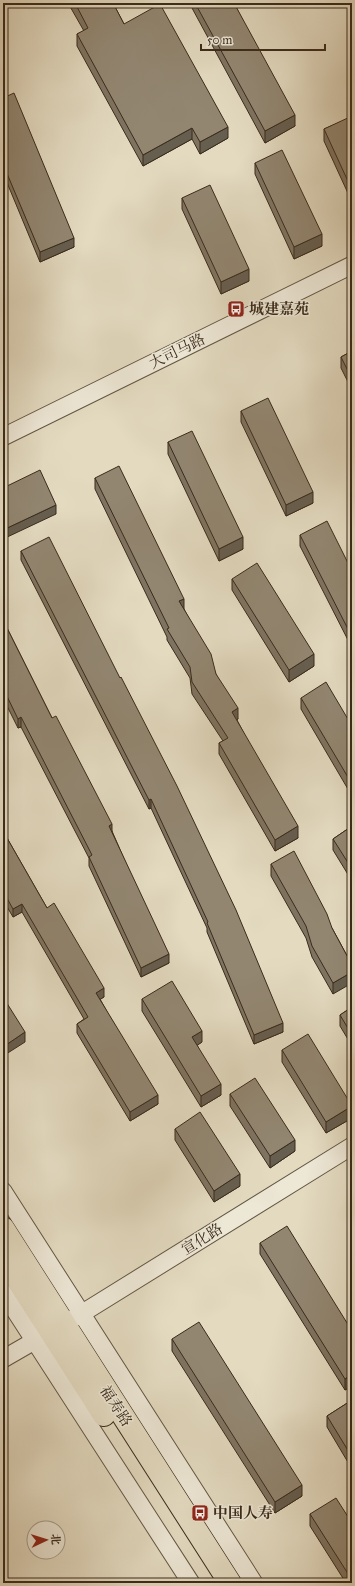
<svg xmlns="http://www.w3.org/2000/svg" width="355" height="1586" viewBox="0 0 355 1586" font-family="'IM FELL Great Primer','Noto Serif SC',serif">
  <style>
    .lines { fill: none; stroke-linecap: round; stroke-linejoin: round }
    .minor-casing { stroke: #645744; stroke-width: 19 }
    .major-casing { stroke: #3a2b1b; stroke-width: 24 }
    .minor { stroke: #ede7d6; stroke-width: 17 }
    .major { stroke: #e3dac0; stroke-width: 22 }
    .wall { fill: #7e7361; stroke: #3a2b1b }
    .shaded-wall { fill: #665e4f; stroke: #3a2b1b }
    .building { fill: #928671; stroke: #3a2b1b }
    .labels { text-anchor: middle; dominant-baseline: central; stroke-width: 3; stroke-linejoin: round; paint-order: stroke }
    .poi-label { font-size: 15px; font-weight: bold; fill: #3a2b1b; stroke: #ede7d6; text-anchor: start }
    .street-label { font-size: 15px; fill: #3a2b1b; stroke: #ede7d6 }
  </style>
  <rect width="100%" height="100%" fill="#e3dac0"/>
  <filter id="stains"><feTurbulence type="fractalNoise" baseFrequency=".005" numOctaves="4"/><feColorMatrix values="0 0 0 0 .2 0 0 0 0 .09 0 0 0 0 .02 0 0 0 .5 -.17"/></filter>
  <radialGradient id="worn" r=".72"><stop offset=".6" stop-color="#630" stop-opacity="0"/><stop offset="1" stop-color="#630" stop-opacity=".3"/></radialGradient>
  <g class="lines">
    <g class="minor-casing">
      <g id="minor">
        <polyline points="3,437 352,265"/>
        <polyline points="3,1191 254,1583"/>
        <polyline points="3,1292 191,1583"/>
        <polyline points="3,1359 81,1314 352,1146"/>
      </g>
    </g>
    <g class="major-casing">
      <g id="major">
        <polyline points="3,1228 230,1583"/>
        <polyline points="3,1257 104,1415"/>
      </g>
    </g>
    <use href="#minor" class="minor"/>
    <use href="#major" class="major"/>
  </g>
  <g class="wall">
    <polygon points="68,3 113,3 124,24 228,138 200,154 192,139 143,166 77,46 77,34 84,31"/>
    <polygon points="192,3 234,3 295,126 265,143 192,8"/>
    <polygon points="3,98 74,247 40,262 3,173"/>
    <polygon points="352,117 352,202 324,141 324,129"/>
    <polygon points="255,163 322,246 294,259 255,174"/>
    <polygon points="182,198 249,281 221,294 182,209"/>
    <polygon points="352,351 352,390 341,368 341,357"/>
    <polygon points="241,411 313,503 286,516 241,422"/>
    <polygon points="168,442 243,549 219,561 168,454"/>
    <polygon points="95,478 184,609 238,719 237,720 298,838 275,851 219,754 219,743 223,741 192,694 190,678 167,640 167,637 95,489"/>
    <polygon points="300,535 352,571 349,642 300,546"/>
    <polygon points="21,551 283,1032 254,1044 207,932 207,928 151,808 149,809 21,560"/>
    <polygon points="232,579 314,666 289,682 232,590"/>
    <polygon points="3,620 52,718 112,831 169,963 141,977 89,866 89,858 21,727 18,728 3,698"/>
    <polygon points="301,698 352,726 352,796 301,709"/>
    <polygon points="352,826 352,881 333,850 333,839"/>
    <polygon points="3,831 47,908 104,997 100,999 158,1104 130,1121 77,1033 77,1024 84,1019 22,912 13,917 3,900"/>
    <polygon points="271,864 332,928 352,965 333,994 312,957 306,938 271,876"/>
    <polygon points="142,999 202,1042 197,1045 221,1095 201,1107 142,1011"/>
    <polygon points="352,1007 352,1046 340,1026 340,1015"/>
    <polygon points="282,1050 352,1118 326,1133 282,1062"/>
    <polygon points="230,1094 295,1151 270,1168 230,1106"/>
    <polygon points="175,1129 240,1186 214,1202 175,1140"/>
    <polygon points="260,1243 352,1331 352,1386 345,1390 260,1254"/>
    <polygon points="172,1339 302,1496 275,1513 172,1351"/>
    <polygon points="352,1400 352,1469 327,1427 327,1416"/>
    <polygon points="310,1514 352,1523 352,1583 346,1583 310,1526"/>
  </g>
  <g class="shaded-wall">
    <polygon points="295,115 295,126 265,143 265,131"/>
    <polygon points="228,127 228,138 200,154 200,142"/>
    <polygon points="192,128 192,139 143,166 143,155"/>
    <polygon points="322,234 322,246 294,259 294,247"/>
    <polygon points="74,238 74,247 40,262 40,252"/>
    <polygon points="249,269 249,281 221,294 221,282"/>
    <polygon points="313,492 313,503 286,516 286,505"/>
    <polygon points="56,505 56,514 3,539 3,530"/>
    <polygon points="243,537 243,549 219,561 219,549"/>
    <polygon points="184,599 184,610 179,601"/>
    <polygon points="352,629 352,641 349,642 349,631"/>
    <polygon points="314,654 314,666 289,682 289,670"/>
    <polygon points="238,708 238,719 232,723 232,712"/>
    <polygon points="21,717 21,727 18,728 18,719"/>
    <polygon points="151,799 151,808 149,809 149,800"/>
    <polygon points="112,824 112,834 109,826"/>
    <polygon points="298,826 298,838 275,851 275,840"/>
    <polygon points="22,904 22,912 13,917 13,909"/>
    <polygon points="169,954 169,963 141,977 141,968"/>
    <polygon points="352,972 352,983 333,994 333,983"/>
    <polygon points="104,988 104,997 96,1002 96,993"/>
    <polygon points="283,1023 283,1032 254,1044 254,1035"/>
    <polygon points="202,1031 202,1042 192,1049 192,1037"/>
    <polygon points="25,1032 25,1042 3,1056 3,1047"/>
    <polygon points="221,1084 221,1095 201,1107 201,1096"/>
    <polygon points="158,1095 158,1104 130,1121 130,1112"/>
    <polygon points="352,1106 352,1118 326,1133 326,1122"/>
    <polygon points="295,1140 295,1151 270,1168 270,1156"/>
    <polygon points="240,1174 240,1186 214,1202 214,1191"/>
    <polygon points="352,1374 352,1386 345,1390 345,1379"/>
    <polygon points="302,1485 302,1496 275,1513 275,1502"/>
  </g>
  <g class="building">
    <polygon points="75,3 113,3 124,24 160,4 228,127 200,142 192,128 143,155 77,34 88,28"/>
    <polygon points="195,3 234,3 295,115 265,131"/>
    <polygon points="14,93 74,238 40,252 3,164 3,98"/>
    <polygon points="352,116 352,190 324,129"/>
    <polygon points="282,150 322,234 294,247 255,163"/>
    <polygon points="210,185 249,269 221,282 182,198"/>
    <polygon points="352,351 352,379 341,357"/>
    <polygon points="268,398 313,492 286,505 241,411"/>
    <polygon points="192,431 243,537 219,549 168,442"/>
    <polygon points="119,466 184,599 179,601 211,654 216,674 238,708 232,712 298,826 275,840 219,743 228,738 192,682 190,667 167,629 169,628 95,478"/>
    <polygon points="40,470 56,505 3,530 3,488"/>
    <polygon points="327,521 352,571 352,629 349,631 300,535"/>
    <polygon points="49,537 120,678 121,677 177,786 236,910 283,1023 254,1035 207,923 208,922 151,799 149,800 21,551"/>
    <polygon points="257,563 314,654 289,670 232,579"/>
    <polygon points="3,620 52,718 56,716 112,824 109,826 169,954 141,968 89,857 92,855 21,717 18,719 3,688"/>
    <polygon points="326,682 352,726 352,784 301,698"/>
    <polygon points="352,826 352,869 333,839"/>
    <polygon points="3,831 47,908 54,903 104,988 96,993 158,1095 130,1112 77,1024 88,1017 22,904 13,909 3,891"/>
    <polygon points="294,851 327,914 332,928 352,965 352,972 333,983 312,946 306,926 271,864"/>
    <polygon points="172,981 202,1031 192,1037 221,1084 201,1096 142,999"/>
    <polygon points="3,997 25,1032 3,1047"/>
    <polygon points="352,1007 352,1035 340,1015"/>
    <polygon points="308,1034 352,1106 326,1122 282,1050"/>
    <polygon points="255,1078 295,1140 270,1156 230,1094"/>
    <polygon points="200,1112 240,1174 214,1191 175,1129"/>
    <polygon points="287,1226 352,1331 352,1374 345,1379 260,1243"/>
    <polygon points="199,1322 302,1485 275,1502 172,1339"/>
    <polygon points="352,1400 352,1457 327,1416"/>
    <polygon points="336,1498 352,1523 352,1580 310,1514"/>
  </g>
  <defs>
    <g id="bus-square" transform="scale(0.9)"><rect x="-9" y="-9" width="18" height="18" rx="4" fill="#8f2418" stroke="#ede7d6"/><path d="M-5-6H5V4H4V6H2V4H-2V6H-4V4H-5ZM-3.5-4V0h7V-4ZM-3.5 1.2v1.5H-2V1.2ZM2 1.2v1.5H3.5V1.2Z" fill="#fff"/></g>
  </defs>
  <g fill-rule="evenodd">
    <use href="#bus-square" x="236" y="309"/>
    <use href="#bus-square" x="200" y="1513"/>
  </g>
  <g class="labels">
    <g class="poi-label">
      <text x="249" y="309">城建嘉苑</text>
      <text x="213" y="1513">中国人寿</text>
    </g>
    <g class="street-label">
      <text transform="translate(177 351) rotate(-26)">大司马路</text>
      <text transform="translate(202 1239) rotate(-32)">宣化路</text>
      <text transform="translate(116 1406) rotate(57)">福寿路</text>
    </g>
  </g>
  <rect width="355" height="1586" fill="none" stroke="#e3dac0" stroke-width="16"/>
  <rect x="4" y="4" width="347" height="1578" fill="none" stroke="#3a2b1b" stroke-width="2"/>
  <rect x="8" y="8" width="339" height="1570" fill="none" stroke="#3a2b1b"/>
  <g transform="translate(46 1540) rotate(86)"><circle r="19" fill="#ede7d6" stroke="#a59c8b"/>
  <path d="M0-3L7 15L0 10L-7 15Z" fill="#8f2418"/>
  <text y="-6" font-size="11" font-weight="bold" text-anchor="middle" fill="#3a2b1b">北</text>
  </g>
  <path d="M201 44v6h124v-6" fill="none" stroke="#3a2b1b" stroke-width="2"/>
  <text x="207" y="44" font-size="12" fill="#3a2b1b" stroke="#ede7d6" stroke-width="3" paint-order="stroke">50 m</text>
  <rect width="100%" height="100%" filter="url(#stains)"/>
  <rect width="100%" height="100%" fill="url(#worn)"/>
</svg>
